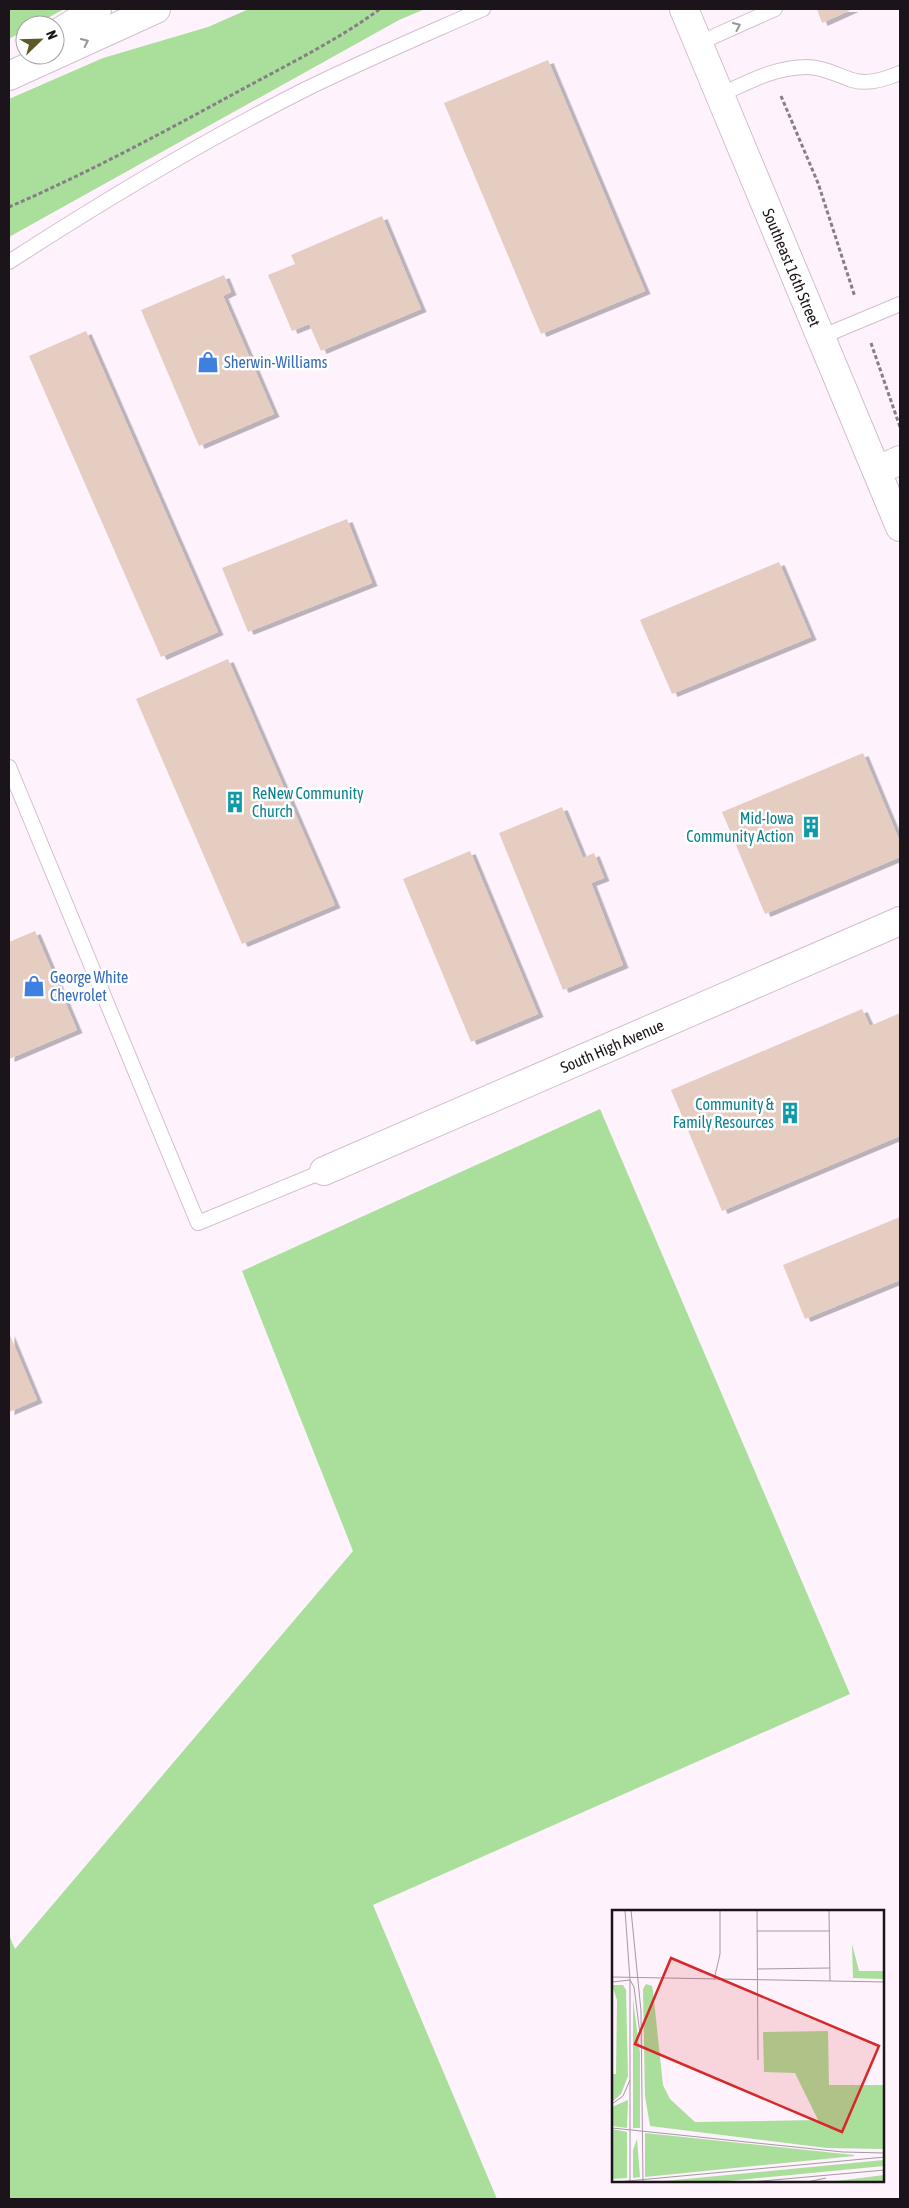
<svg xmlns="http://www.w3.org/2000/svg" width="909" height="2208" viewBox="0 0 909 2208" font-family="'Asap Condensed',sans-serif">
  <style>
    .green { fill: #a9de9b }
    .building { fill: #e5cdc2; filter: url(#shadow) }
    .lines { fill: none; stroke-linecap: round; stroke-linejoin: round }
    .service-casing { stroke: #d1bfd0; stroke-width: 16 }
    .minor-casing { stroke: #d1bfd0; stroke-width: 30 }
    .secondary-casing { stroke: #d1bfd0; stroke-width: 30 }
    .primary-casing { stroke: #d1bfd0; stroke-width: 30 }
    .path { stroke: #877e86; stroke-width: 3; stroke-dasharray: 4 2.5; stroke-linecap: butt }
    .service { stroke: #fff; stroke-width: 14 }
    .minor { stroke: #fff; stroke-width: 28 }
    .secondary { stroke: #fff; stroke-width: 28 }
    .primary { stroke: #fff; stroke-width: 28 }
    .oneway { stroke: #989698 }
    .labels { text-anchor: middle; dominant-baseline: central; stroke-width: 5; stroke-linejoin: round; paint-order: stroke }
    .street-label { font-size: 16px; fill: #1b151b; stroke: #fff }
    .shop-label { font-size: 16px; fill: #366cbe; stroke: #fff; text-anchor: start }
    .culture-label { font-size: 16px; fill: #0d838f; stroke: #fff; text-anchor: end }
    .inset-road { fill: none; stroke: #a39aa2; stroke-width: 1 }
    .view { fill: #d62828; fill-opacity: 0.15; stroke: #d62828; stroke-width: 2.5 }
    .inset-edge { fill: none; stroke: #1b151b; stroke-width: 2.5 }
  </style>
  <defs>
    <filter id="shadow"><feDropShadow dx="5.5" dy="3" stdDeviation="0" flood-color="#0004"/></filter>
  </defs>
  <rect width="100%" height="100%" fill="#fef2fc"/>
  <g class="green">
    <polygon points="9,9 64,9 35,25 25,25 25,30 9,39"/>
    <polygon points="249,9 425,9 399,20 9,237 9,99 103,58 208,27"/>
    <polygon points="600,1109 850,1694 373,1905 497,2199 9,2199 9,1935 15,1949 353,1551 242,1271"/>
  </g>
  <g class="building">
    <polygon points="817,9 853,9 822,23"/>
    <polygon points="548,60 645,291 541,334 444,103"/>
    <polygon points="382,216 421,309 321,351 309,324 292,331 268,275 295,264 291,255"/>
    <polygon points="224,275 231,292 223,296 274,414 199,446 141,310"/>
    <polygon points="86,331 218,632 161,657 29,356"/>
    <polygon points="347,519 372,583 248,632 222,568"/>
    <polygon points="779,562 811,637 672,694 640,620"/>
    <polygon points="228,659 335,905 242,944 136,699"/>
    <polygon points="863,753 900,842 900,857 765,914 722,812"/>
    <polygon points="562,807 583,858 594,853 604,878 591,883 623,965 563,990 499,833"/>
    <polygon points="470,851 538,1014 471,1042 403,879"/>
    <polygon points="35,931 77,1030 9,1059 9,942"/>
    <polygon points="862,1009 870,1026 900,1013 900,1136 722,1211 671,1090"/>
    <polygon points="900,1217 900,1280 805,1319 783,1265"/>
    <polygon points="9,1333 37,1400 9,1412"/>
  </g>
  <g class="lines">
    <g class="service-casing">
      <g id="service">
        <polyline points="699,43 775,9"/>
        <path d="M720,95c28,-13 55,-28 87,-28 16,0 30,8 45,13 15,5 34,-1 48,-7"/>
        <path d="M9,262c94,-61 191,-119 291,-170 60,-30 122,-56 183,-83"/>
        <polyline points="821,337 900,304"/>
        <polyline points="9,767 198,1223 324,1171"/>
      </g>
    </g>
    <g class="minor-casing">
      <g id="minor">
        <polyline points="877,471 900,460"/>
        <path id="s1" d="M324,1171l576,-250"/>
      </g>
    </g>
    <g class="secondary-casing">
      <g id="secondary">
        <path id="s2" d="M684,9l216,518"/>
      </g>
    </g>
    <g class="primary-casing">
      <g id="primary">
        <polyline points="55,35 97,9"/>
        <polyline points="9,76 156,9"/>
      </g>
    </g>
    <g class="path">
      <polyline points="781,96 818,183 855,297"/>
      <path d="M9,207c79,-34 155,-75 230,-116 46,-25 99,-51 141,-82"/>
      <polyline points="871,343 900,427"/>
    </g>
    <use href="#service" class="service"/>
    <use href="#minor" class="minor"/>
    <use href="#secondary" class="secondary"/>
    <use href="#primary" class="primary"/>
  </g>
  <defs><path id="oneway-chevron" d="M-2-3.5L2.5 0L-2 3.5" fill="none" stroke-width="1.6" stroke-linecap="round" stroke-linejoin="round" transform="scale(1.25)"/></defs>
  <g class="oneway">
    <use href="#oneway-chevron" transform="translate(737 26) rotate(-24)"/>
    <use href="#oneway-chevron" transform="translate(85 42) rotate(-25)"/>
  </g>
  <defs>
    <g id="shop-bare" transform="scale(1.725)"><path d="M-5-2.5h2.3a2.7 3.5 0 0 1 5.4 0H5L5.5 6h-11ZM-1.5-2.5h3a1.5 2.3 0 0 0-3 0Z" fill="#3f7fe0" stroke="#fff" stroke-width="2.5" paint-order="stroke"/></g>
    <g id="building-bare" transform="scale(1.725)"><path d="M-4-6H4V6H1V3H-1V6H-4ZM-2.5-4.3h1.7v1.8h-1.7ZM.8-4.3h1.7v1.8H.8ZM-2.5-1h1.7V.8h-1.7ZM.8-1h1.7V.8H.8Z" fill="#0f9aa8" stroke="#fff" stroke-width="2.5" paint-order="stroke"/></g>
  </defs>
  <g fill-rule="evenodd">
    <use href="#shop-bare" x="208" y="362"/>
    <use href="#building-bare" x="235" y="802"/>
    <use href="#building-bare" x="811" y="827"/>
    <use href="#shop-bare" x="34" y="986"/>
    <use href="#building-bare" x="790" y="1113"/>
  </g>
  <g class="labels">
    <g class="street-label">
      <text stroke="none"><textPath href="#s2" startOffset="280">Southeast 16th Street</textPath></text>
      <text stroke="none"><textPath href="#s1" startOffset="314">South High Avenue</textPath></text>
    </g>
    <g class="shop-label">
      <text x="224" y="362">Sherwin-Williams</text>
      <text x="50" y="977">George White<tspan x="50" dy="18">Chevrolet</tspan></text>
    </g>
    <g class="culture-label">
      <text x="252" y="793" text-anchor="start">ReNew Community<tspan x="252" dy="18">Church</tspan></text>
      <text x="794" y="818">Mid-Iowa<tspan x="794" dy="18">Community Action</tspan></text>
      <text x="774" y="1104">Community &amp;<tspan x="774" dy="18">Family Resources</tspan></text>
    </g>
  </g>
  <g transform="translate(612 1910)">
    <rect width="272" height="272" fill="#fef2fc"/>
    <path d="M240,34l7,27h25v8l-31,-1zM34,74l6,2 1,5 10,94 7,14 25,23 123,-2 -23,-47 -31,-1 -1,-40 65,-1 1,54h55v64l-57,-1 -177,-22 -5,-30 -2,-107zM0,75h11l3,5 2,86 -7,18 -9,8v-28h4l1,-74zM21,89l7,54v75h-7zM16,190l-1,28 -15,-2v-19zM0,219l15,3v46l-15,1zM33,223l209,22v1l-209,21zM25,229l3,38 -7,1v-28zM272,250v6l-166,16h-64zM272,265v7h-59h4z" fill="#a9de9b"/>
    <path class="inset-road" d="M13,0l5,70v202M19,0l10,101 2,171M145,0l1,150M217,0l1,71M145,21h73M145,59l73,-1M0,67l273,5M18,70l4,7 6,47M102,70l6,-26v-44M0,72l18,-2M0,194l11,-8 7,-16M0,218l231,24 42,1M5,272l268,-25M139,272l134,-12M195,272l19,-4"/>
    <path class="view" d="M59,48l208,88 -37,86 -207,-88z"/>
    <rect width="272" height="272" class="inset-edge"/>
  </g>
  <rect width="909" height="2208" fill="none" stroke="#1b151b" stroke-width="20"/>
  <g transform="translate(40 40) rotate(67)"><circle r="24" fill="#ffffff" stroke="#a4a1a4"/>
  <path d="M0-4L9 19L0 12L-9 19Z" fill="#5c5b27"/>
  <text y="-8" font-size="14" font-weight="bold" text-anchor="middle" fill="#1b151b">N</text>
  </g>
</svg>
